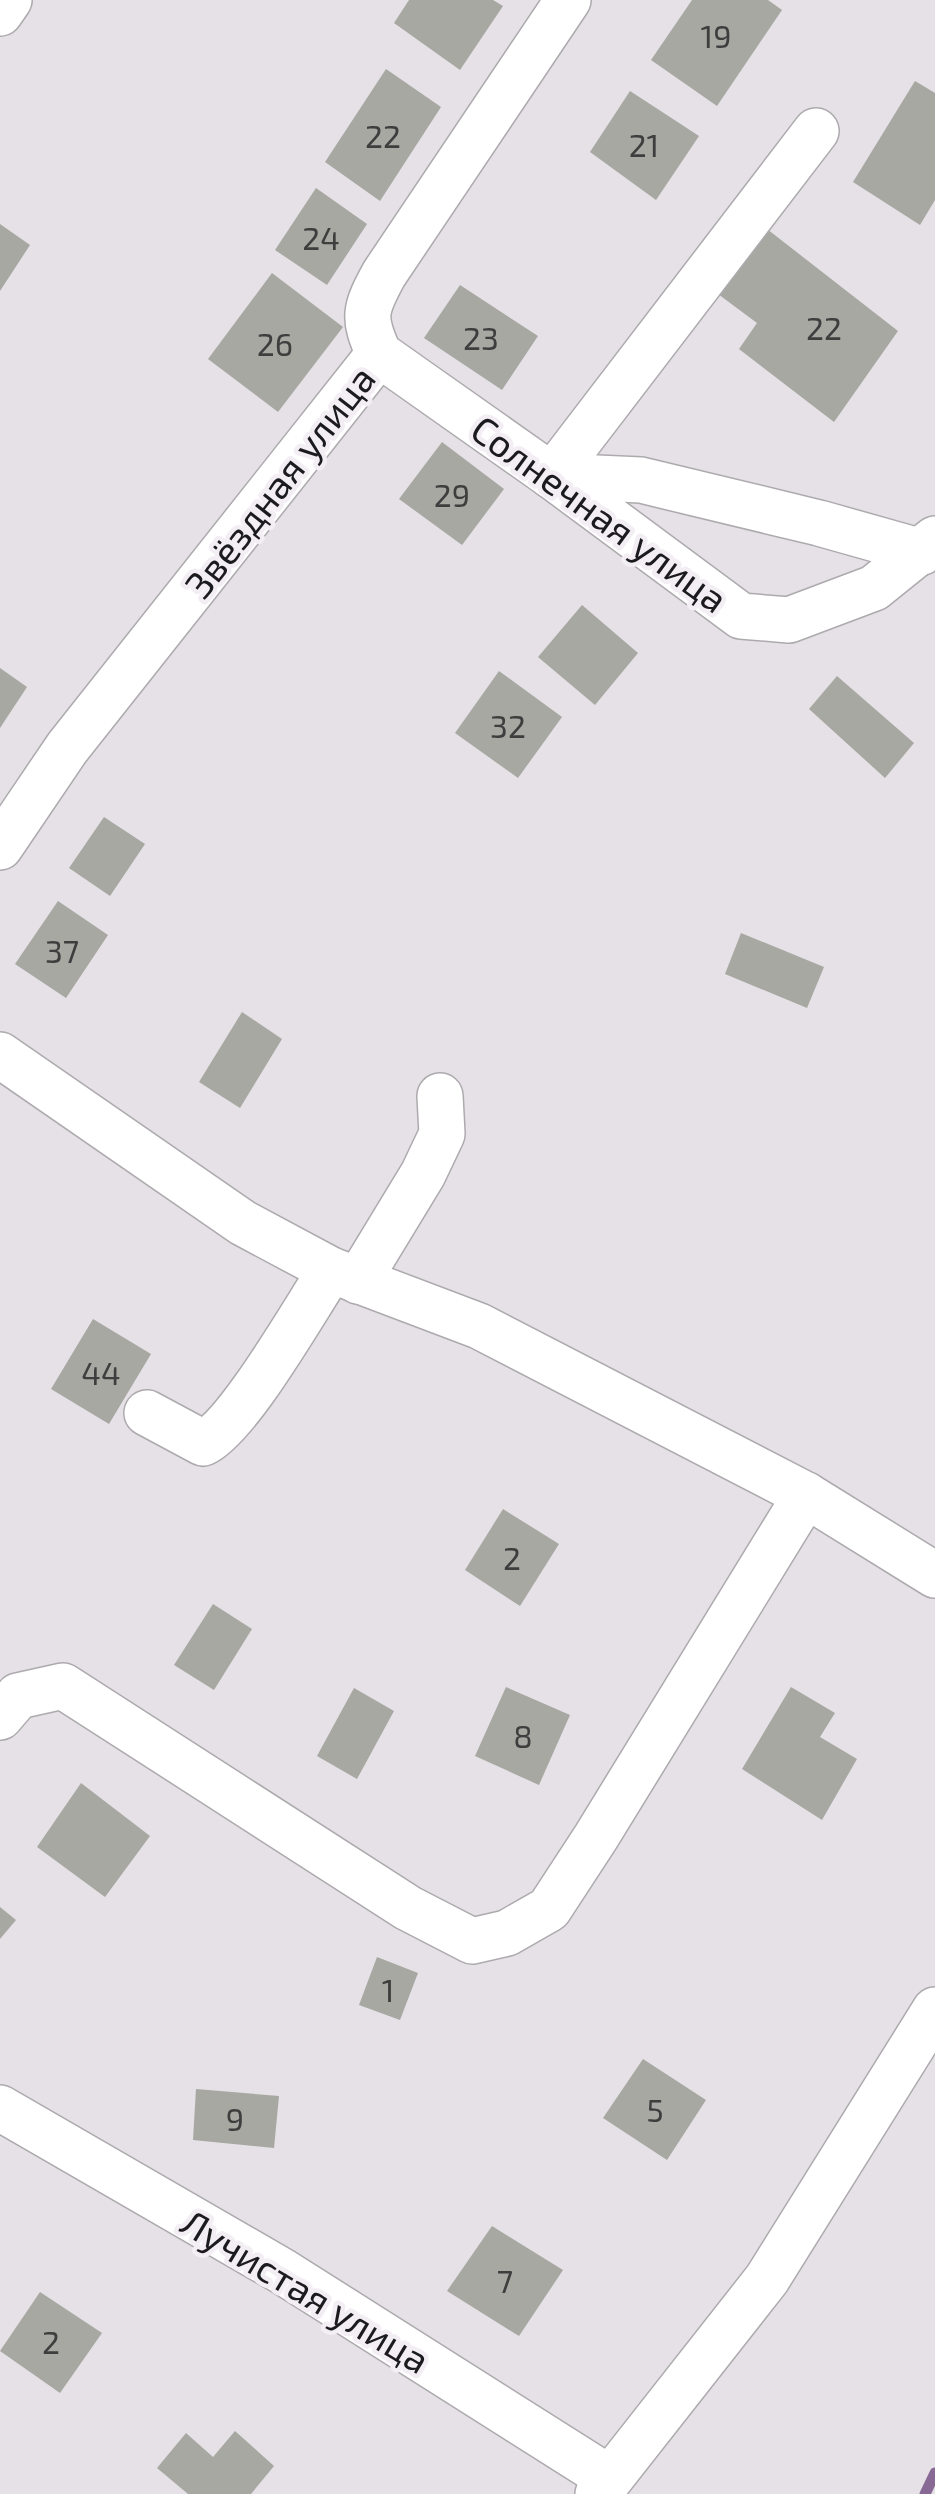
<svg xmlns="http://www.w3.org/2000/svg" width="935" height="2494" viewBox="0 0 935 2494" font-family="'Exo 2',sans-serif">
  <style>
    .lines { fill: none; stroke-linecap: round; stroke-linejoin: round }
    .stream { stroke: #886895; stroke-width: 11 }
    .building { fill: #a7a8a2 }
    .minor-casing { stroke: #adaaae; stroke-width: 48 }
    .minor { stroke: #fff; stroke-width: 45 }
    .labels { text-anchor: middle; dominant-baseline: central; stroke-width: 9; stroke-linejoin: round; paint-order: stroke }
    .number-label { font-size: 32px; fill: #3e3e3e }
    .street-label { font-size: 38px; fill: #1b1a1c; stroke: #f2eef3 }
  </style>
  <rect width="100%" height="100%" fill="#e5e1e6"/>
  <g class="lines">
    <polyline class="stream" points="925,2494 935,2473"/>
  </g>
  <g class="building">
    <polygon points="409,0 493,0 503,6 460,70 394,23"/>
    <polygon points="692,0 768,0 782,10 717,106 651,60"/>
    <polygon points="386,69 441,107 380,201 325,162"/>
    <polygon points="915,81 935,93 935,200 920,225 853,182"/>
    <polygon points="630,91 699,136 656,200 590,152"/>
    <polygon points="316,188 367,224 327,285 275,250"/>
    <polygon points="0,224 30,245 0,291"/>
    <polygon points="767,229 898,331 834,422 739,349 757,323 718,294"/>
    <polygon points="272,273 343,327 278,412 208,359"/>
    <polygon points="460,285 538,336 502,390 424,338"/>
    <polygon points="442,442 504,489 462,545 399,499"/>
    <polygon points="582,605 638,653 595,705 538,657"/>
    <polygon points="0,668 27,687 0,728"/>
    <polygon points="499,671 562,717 518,778 455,733"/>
    <polygon points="837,676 914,743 885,778 809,709"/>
    <polygon points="104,817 145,844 110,896 69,868"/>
    <polygon points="58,901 108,935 66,998 15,964"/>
    <polygon points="741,933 824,967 807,1008 725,974"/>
    <polygon points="242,1012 282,1039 240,1108 199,1082"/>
    <polygon points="93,1319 151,1354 109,1424 51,1389"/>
    <polygon points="503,1509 559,1544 520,1606 465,1570"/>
    <polygon points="213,1604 252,1629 214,1690 174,1665"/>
    <polygon points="506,1687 570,1715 539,1785 475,1756"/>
    <polygon points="791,1687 835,1713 820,1737 857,1759 822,1820 742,1769"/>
    <polygon points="354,1688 394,1711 357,1779 317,1756"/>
    <polygon points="81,1783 150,1836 105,1897 37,1847"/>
    <polygon points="0,1907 16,1920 0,1939"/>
    <polygon points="377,1957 418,1973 400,2020 359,2005"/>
    <polygon points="643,2059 706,2100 667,2160 603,2118"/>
    <polygon points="196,2089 279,2096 274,2148 193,2140"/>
    <polygon points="492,2226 563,2270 519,2336 447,2291"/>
    <polygon points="40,2292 102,2333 60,2393 0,2351"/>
    <polygon points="235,2431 274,2466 251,2494 188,2494 157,2468 186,2433 213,2457"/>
  </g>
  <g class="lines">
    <g class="minor-casing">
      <g id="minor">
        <path d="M568,0l-184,274c-19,35 -22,43 -5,80l173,122 189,140 48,4 85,-32 61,-49"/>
        <polyline points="0,13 9,0"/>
        <polyline points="552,476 816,131"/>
        <polyline points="552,476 641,480 819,523 922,552"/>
        <polyline points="0,847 67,748 379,354"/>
        <polyline points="0,1055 243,1223 331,1270 479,1326 806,1495 935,1575"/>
        <polyline points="358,1281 423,1174 442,1134 440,1096"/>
        <path d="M147,1413l56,30c35,-15 103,-136 128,-173"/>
        <polyline points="0,1717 18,1696 63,1686 408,1908 472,1941 507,1933 549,1909 596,1837 806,1495"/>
        <polyline points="0,2108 282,2271 609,2478"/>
        <polyline points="598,2494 767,2279 935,2010"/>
      </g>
    </g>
    <use href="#minor" class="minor"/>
  </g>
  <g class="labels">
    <g class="number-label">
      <text x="716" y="35">19</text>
      <text x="383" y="135">22</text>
      <text x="644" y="144">21</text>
      <text x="321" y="237">24</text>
      <text x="824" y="327">22</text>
      <text x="481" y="337">23</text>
      <text x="275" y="343">26</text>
      <text x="452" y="494">29</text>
      <text x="508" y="725">32</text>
      <text x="62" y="950">37</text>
      <text x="101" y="1372">44</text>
      <text x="512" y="1557">2</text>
      <text x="523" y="1735">8</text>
      <text x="388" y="1989">1</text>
      <text x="655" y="2109">5</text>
      <text x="235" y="2118">9</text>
      <text x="505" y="2280">7</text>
      <text x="51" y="2341">2</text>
    </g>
    <g class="street-label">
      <text transform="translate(279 481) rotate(-52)">Звёздная улица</text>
      <text transform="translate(600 513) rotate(36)">Солнечная улица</text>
      <text transform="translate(306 2290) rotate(31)">Лучистая улица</text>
    </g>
  </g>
</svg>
